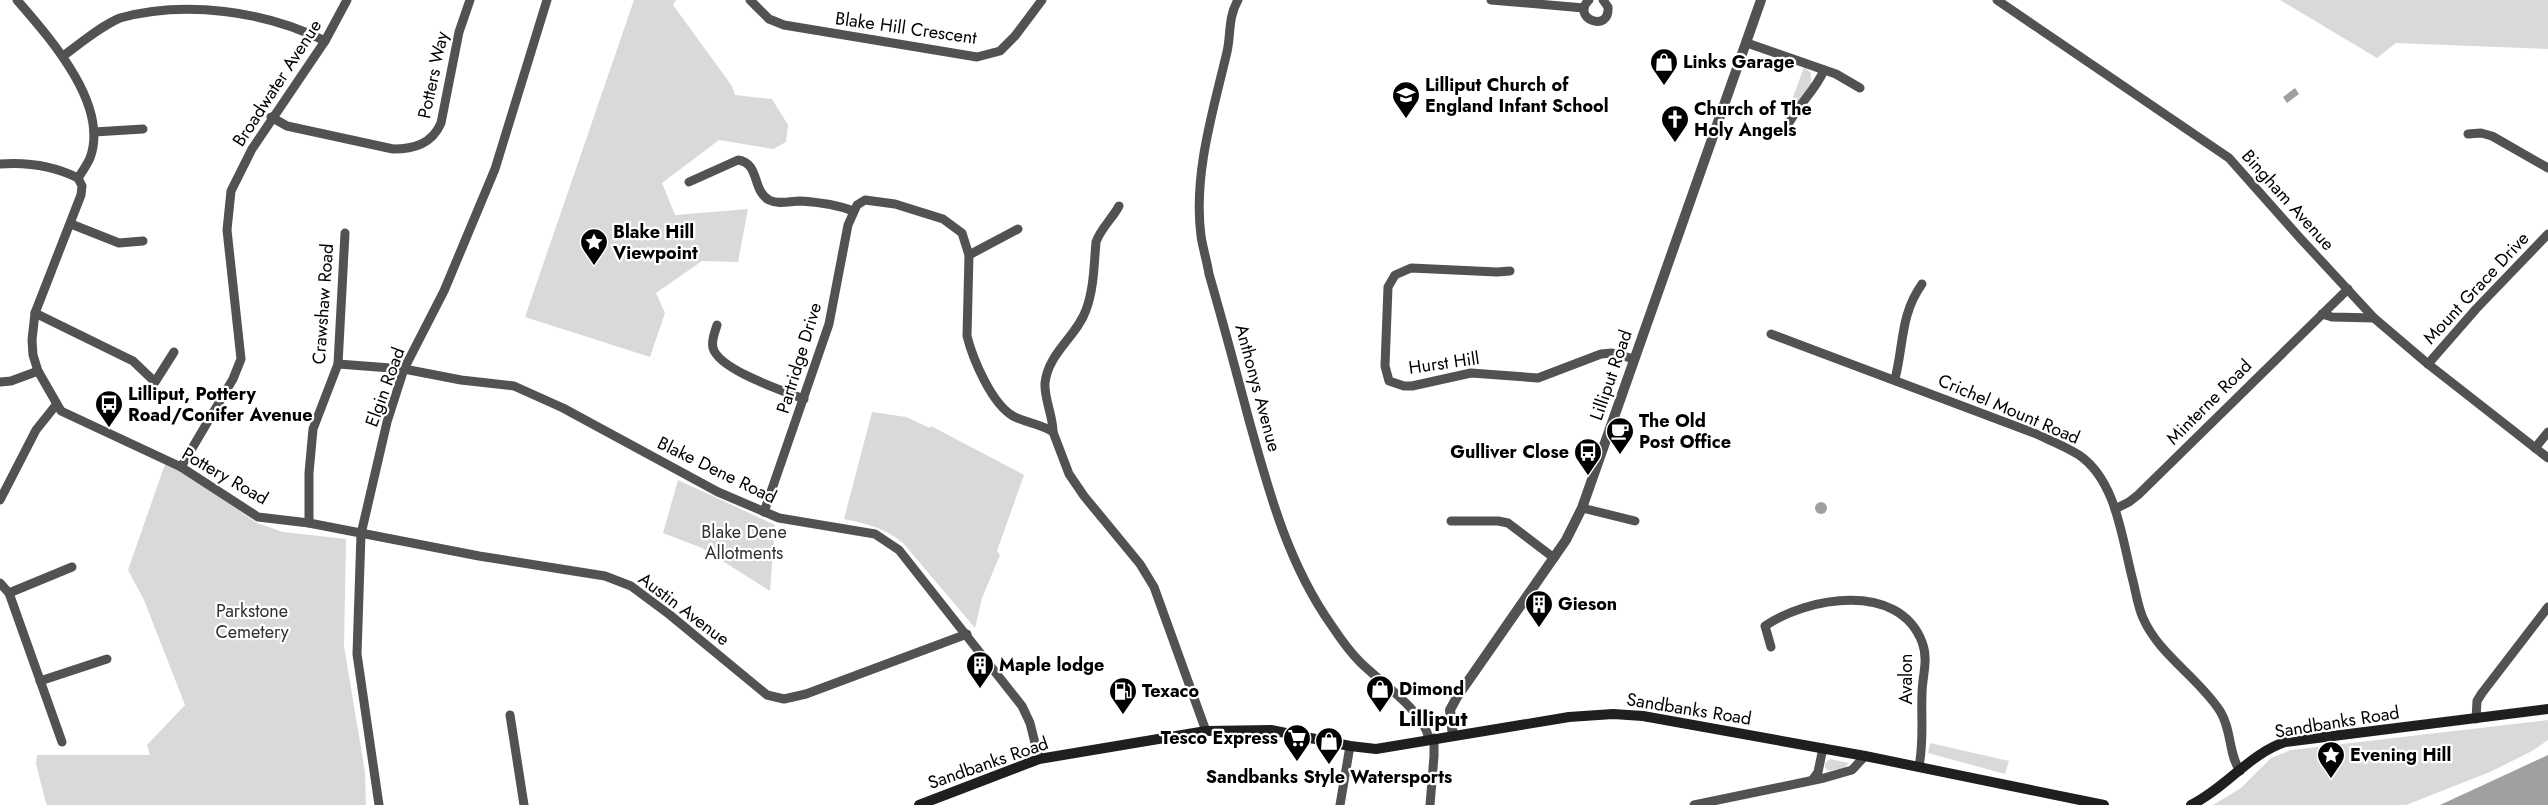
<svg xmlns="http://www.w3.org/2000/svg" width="2548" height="805" viewBox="0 0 2548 805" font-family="Jost,sans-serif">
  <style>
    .green { fill: #d9d9d9 }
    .water { fill: #a0a0a0 }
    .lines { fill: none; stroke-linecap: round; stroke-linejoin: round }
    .minor { stroke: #525252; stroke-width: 9 }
    .tertiary { stroke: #525252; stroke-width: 10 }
    .secondary { stroke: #1f1f1f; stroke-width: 10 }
    .labels { text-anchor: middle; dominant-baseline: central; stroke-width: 4.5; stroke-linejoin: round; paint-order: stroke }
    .street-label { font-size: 18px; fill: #000; stroke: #fff }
    .poi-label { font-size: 18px; font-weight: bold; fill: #000; stroke: #fff; text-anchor: start }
    .park-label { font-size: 18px; fill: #303030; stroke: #fff }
    .district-label { font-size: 22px; font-weight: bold; fill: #000; stroke: #fff }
  </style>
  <rect width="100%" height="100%" fill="#fff"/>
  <g class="green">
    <polygon points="634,0 676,0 673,5 732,86 735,95 772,99 788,125 786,142 773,149 719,140 662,183 675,215 748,209 738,262 702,261 656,293 665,313 650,357 525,317"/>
    <polygon points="2280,0 2548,0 2548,49 2396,43 2377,58"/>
    <polygon points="1804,67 1811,73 1811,85 1790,113 1788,111"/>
    <path d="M872,412l34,5 24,11 1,-2 93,49 -27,76 3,4 -18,43 -7,30 -72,-85c-18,-15 -36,-19 -59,-24z"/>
    <polygon points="165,464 180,470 257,523 283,532 346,539 344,646 365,772 366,805 47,805 46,803 36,764 37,755 150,755 147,745 185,705 144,600 128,570"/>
    <polygon points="678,480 775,525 770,591 702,548 663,533"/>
    <polygon points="2548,720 2548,740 2532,751 2490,772 2406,805 2213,805 2241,788 2271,758 2291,750"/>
    <polygon points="1930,743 2009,761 2005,774 1928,753"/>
    <polygon points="1830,759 1849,763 1844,768 1829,771 1825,768 1825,763"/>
  </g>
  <g class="water">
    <polygon points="2295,88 2299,94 2287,103 2283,97"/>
    <circle cx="1821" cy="508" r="6"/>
    <polygon points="2548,755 2548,805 2440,805"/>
  </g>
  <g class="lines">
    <g class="minor">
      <path d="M17,0c32,37 93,105 73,158 -3,7 -8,14 -12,20l4,8 -1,9 -46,118 -3,27 1,15 5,16 23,40 120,56 77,50 51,6 170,33 126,20 26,10 39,29 97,80 17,4 22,-5 161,-60"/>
      <polyline points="750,0 769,19 784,25 977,57 1000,51 1015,36 1042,0"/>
      <path d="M1238,0c-10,17 -7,34 -11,52 -14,59 -34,123 -26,184 2,13 6,25 8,38 14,48 27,97 40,146 20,72 39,144 83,206 8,12 17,25 28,36 20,20 64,49 69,77"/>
      <polyline points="1491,0 1584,8"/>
      <path d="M1589,0c-19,18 21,34 19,7l-5,-7"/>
      <polyline points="1997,0 2229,158 2300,238 2374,318 2428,364 2548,458"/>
      <polyline points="1747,43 1836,74 1860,88"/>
      <path d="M63,56c18,-13 36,-29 57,-38 64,-18 146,-7 205,23"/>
      <path d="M271,117l16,9 106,23c21,0 39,-5 48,-26l18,-91 11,-32"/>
      <path d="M1786,129c9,-22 29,-37 38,-59"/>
      <polyline points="94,132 143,129"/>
      <polyline points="2468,134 2481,133 2492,136 2548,168"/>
      <path d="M0,164c27,-2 54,2 78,14"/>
      <path d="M689,182l49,-22c22,3 14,31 31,40 10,5 21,1 31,1 17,1 38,4 53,10"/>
      <polyline points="71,224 119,243 143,241"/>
      <polyline points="969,255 1018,229"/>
      <polyline points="1510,271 1497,272 1411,268 1395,275 1388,287 1385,366 1389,381 1404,386 1412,386 1471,373 1538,378 1601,354 1612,353 1634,359"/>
      <polyline points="35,313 133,361 155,382 174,352"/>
      <polyline points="2322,314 2332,317 2374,318"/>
      <path d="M717,325c-2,7 -6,15 -4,23 6,22 71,43 91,51"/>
      <path d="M1771,334l263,99c15,7 31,13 45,22 38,26 43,85 54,126 3,12 5,26 10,37 16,37 55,59 77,93 12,19 8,42 20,60"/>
      <polyline points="338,364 404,369 461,380 514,386 563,408 718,492 779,518 875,534 899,550 1022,706 1030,723 1039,759"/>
      <polyline points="2428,364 2476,309 2548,234"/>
      <path d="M1895,379c9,-35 5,-64 27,-95"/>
      <polyline points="0,382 11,381 38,371"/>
      <path d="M1053,432c0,-17 -9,-33 -8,-49 3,-30 32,-47 41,-73 8,-21 8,-46 10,-68 5,-14 16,-23 23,-36"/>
      <polyline points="2535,448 2548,432"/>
      <polyline points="181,467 233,379 241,359 227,230 231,191 252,149 325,41 347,0"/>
      <polyline points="0,500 36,430 56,405"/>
      <polyline points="1582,508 1635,521"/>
      <polyline points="2115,509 2129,502 2138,495 2348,289"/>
      <path d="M764,512l65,-188 19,-99 9,-20 8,-5 30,4 48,15 19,14 7,22 -2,81c6,24 25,68 46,80 13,7 28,8 40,16l16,42 15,22 56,68 14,23 52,144"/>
      <polyline points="1451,521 1498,521 1508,523 1554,558"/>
      <polyline points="309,523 309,473 313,429 338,364 345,233"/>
      <polyline points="0,583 9,593 62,742"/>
      <polyline points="9,593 72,567"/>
      <path d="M1771,647l-6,-21c42,-29 134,-45 157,16 7,18 0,34 0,52 -1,25 2,48 -3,72"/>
      <polyline points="40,681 107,659"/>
      <polyline points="510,715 524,805"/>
      <polyline points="2476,719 2477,701 2482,693 2548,607"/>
      <polyline points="1813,779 1818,772 1823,748"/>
      <polyline points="379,805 357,654 361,534 387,422 404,369 444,291 495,169 547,0"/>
      <polyline points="1340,805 1350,746"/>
      <polyline points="1430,805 1434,756 1434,738"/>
      <polyline points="1694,805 1824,778 1852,770 1865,756"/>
    </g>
    <polyline class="tertiary" points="1453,736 1450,710 1457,697 1566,540 1582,508 1761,0"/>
    <g class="secondary">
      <polyline points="919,805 1039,759 1206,731 1271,730 1350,746 1376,749 1569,717 1613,714 1643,716 1865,756 2104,805"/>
      <path d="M2191,805c35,-17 58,-51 94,-63l263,-33"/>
    </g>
  </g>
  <defs>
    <g id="shop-pin" transform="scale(1.4375)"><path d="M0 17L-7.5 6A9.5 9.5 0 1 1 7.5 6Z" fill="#000" stroke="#fff"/><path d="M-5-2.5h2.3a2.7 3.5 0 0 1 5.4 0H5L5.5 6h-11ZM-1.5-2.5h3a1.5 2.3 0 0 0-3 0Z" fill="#fff"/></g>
    <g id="school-pin" transform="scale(1.4375)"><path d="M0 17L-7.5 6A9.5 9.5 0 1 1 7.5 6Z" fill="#000" stroke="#fff"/><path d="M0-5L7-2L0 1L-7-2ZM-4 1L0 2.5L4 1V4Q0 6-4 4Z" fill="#fff"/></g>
    <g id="church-pin" transform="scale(1.4375)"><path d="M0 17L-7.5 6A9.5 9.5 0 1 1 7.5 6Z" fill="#000" stroke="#fff"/><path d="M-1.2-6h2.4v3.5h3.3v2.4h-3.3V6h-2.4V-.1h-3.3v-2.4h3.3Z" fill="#fff"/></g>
    <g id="sight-pin" transform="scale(1.4375)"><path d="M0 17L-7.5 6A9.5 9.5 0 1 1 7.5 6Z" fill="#000" stroke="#fff"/><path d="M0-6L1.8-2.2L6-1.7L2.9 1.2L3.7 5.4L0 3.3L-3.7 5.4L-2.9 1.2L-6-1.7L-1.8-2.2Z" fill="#fff"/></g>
    <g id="bus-pin" transform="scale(1.4375)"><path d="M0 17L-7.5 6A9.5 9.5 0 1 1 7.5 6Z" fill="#000" stroke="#fff"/><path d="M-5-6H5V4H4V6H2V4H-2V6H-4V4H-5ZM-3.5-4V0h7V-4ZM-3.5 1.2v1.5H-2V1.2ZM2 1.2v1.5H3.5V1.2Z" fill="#fff"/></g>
    <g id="cafe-pin" transform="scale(1.4375)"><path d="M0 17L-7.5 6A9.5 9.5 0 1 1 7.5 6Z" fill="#000" stroke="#fff"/><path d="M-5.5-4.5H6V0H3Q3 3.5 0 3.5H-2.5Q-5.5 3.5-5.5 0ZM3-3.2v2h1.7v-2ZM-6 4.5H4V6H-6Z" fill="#fff"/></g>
    <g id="building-pin" transform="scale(1.4375)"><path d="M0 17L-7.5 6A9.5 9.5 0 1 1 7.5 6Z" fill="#000" stroke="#fff"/><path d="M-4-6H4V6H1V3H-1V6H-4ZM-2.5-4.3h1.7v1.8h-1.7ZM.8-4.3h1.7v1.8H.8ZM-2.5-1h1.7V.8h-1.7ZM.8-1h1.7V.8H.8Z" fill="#fff"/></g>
    <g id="fuel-pin" transform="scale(1.4375)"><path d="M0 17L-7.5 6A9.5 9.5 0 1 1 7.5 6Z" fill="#000" stroke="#fff"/><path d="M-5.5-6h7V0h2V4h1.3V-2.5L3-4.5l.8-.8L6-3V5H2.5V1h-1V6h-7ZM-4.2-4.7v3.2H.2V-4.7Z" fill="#fff"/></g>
    <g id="supermarket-pin" transform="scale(1.4375)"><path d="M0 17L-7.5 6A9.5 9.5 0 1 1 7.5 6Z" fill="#000" stroke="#fff"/><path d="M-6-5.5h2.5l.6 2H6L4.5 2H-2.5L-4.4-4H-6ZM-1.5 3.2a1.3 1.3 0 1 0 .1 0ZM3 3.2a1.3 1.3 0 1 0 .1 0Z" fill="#fff"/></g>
  </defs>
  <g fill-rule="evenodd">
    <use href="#shop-pin" x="1664" y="62"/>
    <use href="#school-pin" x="1406" y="95"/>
    <use href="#church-pin" x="1675" y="119"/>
    <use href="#sight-pin" x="594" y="242"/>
    <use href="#bus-pin" x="109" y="404"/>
    <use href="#cafe-pin" x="1620" y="431"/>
    <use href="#bus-pin" x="1588" y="452"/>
    <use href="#building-pin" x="1539" y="604"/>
    <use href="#building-pin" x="980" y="665"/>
    <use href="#shop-pin" x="1380" y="689"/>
    <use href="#fuel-pin" x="1123" y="691"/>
    <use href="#supermarket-pin" x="1297" y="738"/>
    <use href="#shop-pin" x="1329" y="741"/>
    <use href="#sight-pin" x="2331" y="755"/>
  </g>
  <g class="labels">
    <g class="street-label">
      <text transform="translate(906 28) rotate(8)">Blake Hill Crescent</text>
      <text transform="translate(433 75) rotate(-78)">Potters Way</text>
      <text transform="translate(277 83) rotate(-57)">Broadwater Avenue</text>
      <text transform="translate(2288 200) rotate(48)">Bingham Avenue</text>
      <text transform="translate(2476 288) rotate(-47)">Mount Grace Drive</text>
      <text transform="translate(323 304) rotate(-86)">Crawshaw Road</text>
      <text transform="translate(799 358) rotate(-73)">Partridge Drive</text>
      <text transform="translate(1444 363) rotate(-8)">Hurst Hill</text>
      <text transform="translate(1611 375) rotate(-71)">Lilliput Road</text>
      <text transform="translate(385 387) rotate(-70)">Elgin Road</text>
      <text transform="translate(1258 388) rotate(75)">Anthonys Avenue</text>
      <text transform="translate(2209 402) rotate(-45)">Minterne Road</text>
      <text transform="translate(2009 409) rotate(23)">Crichel Mount Road</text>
      <text transform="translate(717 470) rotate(26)">Blake Dene Road</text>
      <text transform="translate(225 476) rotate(30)">Pottery Road</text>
      <text transform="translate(684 609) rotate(37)">Austin Avenue</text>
      <text transform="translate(1906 679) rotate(-90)">Avalon</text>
      <text transform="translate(1689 709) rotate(9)">Sandbanks Road</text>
      <text transform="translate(2337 722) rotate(-9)">Sandbanks Road</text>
      <text transform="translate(988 763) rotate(-19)">Sandbanks Road</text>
    </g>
    <g class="poi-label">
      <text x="1683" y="62">Links Garage</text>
      <text x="1425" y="85">Lilliput Church of<tspan x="1425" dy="21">England Infant School</tspan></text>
      <text x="1694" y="109">Church of The<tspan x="1694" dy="21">Holy Angels</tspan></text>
      <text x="613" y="232">Blake Hill<tspan x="613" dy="21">Viewpoint</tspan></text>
      <text x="128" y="394">Lilliput, Pottery<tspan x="128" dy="21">Road/Conifer Avenue</tspan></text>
      <text x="1639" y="421">The Old<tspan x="1639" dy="21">Post Office</tspan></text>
      <text x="1569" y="452" text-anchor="end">Gulliver Close</text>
      <text x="1558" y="604">Gieson</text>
      <text x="999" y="665">Maple lodge</text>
      <text x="1399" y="689">Dimond</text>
      <text x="1142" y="691">Texaco</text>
      <text x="1278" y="738" text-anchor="end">Tesco Express</text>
      <text x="2350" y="755">Evening Hill</text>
      <text x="1329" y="777" text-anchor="middle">Sandbanks Style Watersports</text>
    </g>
    <g class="park-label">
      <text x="744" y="532">Blake Dene<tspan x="744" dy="21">Allotments</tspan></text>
      <text x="252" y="611">Parkstone<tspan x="252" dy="21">Cemetery</tspan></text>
    </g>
    <g class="district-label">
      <text x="1433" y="718">Lilliput</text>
    </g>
  </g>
</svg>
